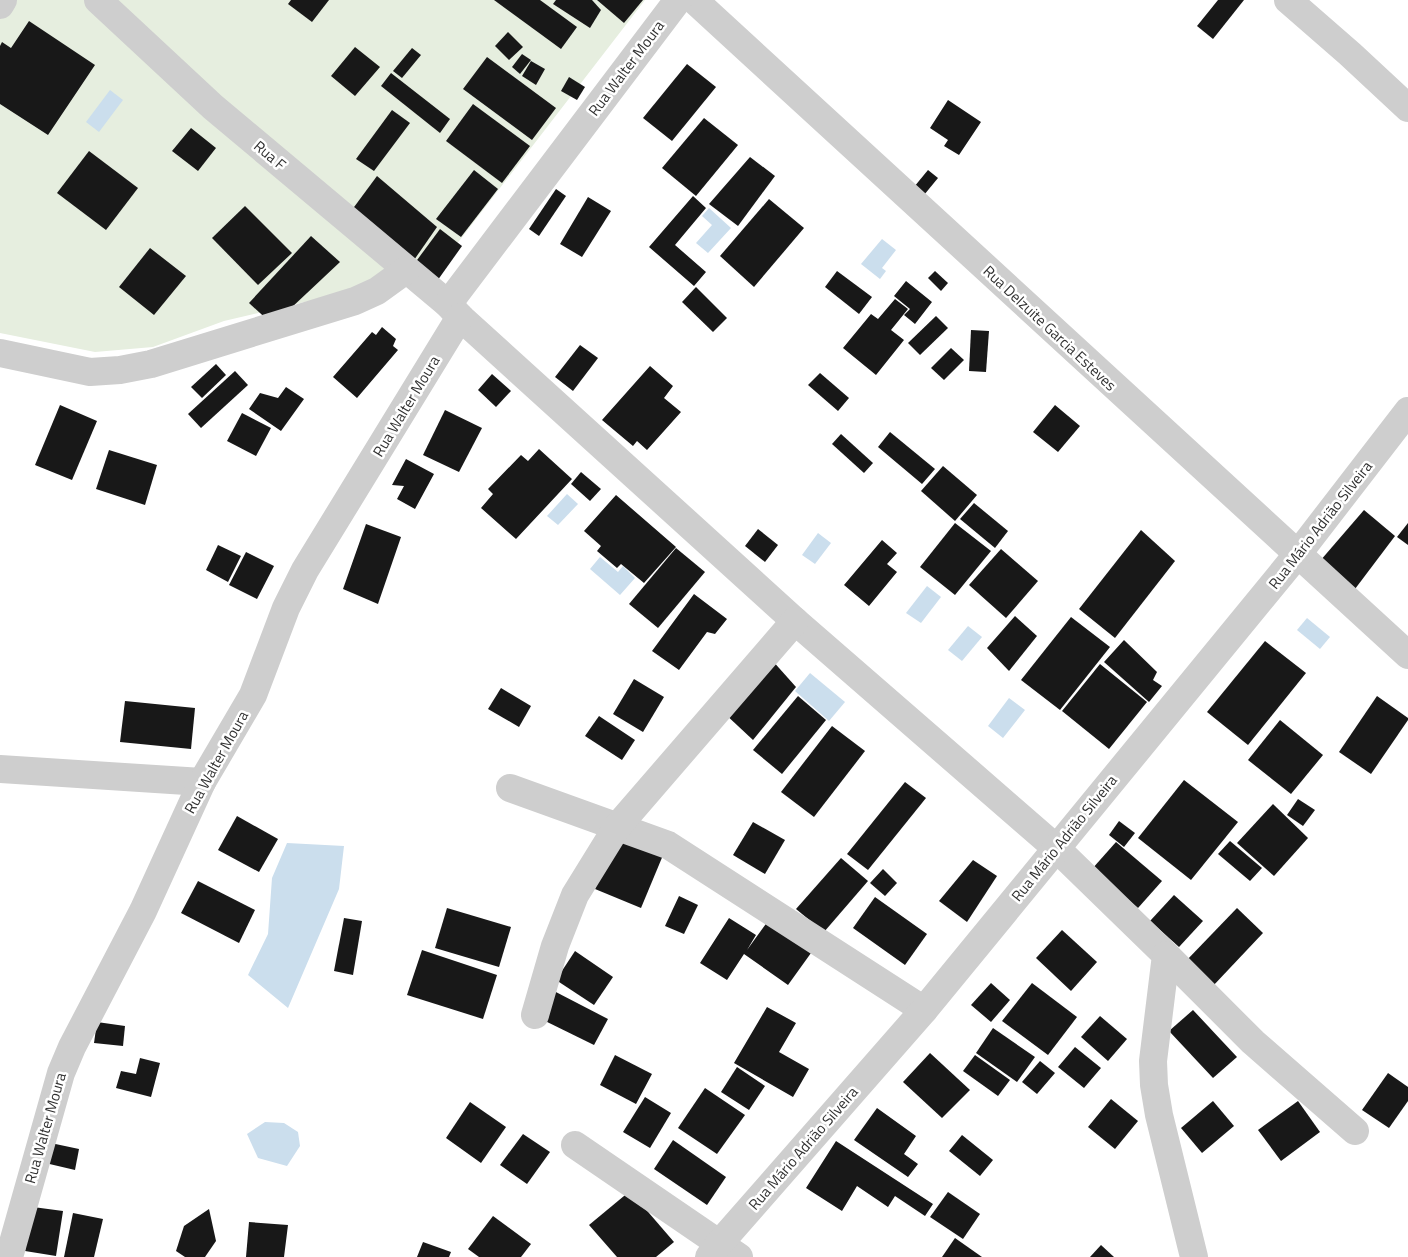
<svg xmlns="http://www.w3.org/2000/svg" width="1408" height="1257" viewBox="0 0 1408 1257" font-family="'Titillium Web',sans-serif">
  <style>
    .green { fill: #e6eedf }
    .water { fill: #cbdeed }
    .building { fill: #181818 }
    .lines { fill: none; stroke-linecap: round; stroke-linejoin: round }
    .street { stroke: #cecece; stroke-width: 28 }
    .labels { text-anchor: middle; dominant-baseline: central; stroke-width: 5; stroke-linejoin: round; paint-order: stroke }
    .street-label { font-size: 15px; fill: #313131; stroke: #fff }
  </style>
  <rect width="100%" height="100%" fill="#fff"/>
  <polygon class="green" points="0,0 645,0 436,271 224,321 153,347 95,352 0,333"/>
  <g class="water">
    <polygon points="110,90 123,100 99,132 86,122"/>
    <polygon points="709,208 731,228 708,253 696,243 712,225 702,216"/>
    <polygon points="882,239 896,250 882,268 886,271 880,279 861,264"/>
    <polygon points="567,494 578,504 558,525 547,516"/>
    <polygon points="818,533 831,543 815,564 802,555"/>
    <polygon points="600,557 618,572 623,566 635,578 620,595 590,569"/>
    <polygon points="927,586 941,597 921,623 906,613"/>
    <polygon points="1307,618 1330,637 1320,649 1297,630"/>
    <polygon points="968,626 982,637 962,661 948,650"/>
    <polygon points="810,673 845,702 829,721 795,691"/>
    <polygon points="1009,698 1025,710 1003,738 988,726"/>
    <polygon points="287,843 344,846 339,889 288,1008 248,975 268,934 272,878"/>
    <polygon points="265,1122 284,1123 298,1132 300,1146 287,1166 258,1158 247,1134"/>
  </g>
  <g class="building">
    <polygon points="291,0 329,0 312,22 288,4"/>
    <polygon points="494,0 540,0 577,27 561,49"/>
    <polygon points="556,0 592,0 601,10 590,28 553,4"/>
    <polygon points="597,0 643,0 624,23"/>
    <polygon points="1218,0 1244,0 1213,39 1197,26"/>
    <polygon points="29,21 95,65 48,135 0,104 0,46 2,42 11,48"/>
    <polygon points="508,32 523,47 509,60 495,46"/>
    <polygon points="355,47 380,67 355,96 331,76"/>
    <polygon points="412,48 421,55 402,78 393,71"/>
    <polygon points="522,54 531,60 520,74 512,67"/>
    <polygon points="487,57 556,108 532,140 463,89"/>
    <polygon points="531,61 545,69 536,85 522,76"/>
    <polygon points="687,64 716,87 672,141 643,118"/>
    <polygon points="391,73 450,119 440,133 381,86"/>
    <polygon points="569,77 585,87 577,100 561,91"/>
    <polygon points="948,100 981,122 959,155 944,146 948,140 930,128"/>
    <polygon points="473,104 530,146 502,183 446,141"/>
    <polygon points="392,110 410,123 374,171 356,159"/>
    <polygon points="704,118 738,145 696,196 662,168"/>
    <polygon points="191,128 216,148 198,171 172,151"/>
    <polygon points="89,151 138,188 106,230 57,193"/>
    <polygon points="750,157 775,176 738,226 709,204"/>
    <polygon points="474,170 498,189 461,237 436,219"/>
    <polygon points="928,170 938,178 924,195 914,187"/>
    <polygon points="377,176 437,227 405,273 343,222"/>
    <polygon points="556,189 566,196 539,236 529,229"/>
    <polygon points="693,196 706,208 675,245 706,272 694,286 649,247"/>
    <polygon points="588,197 611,211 582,257 560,244"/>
    <polygon points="769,199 804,228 754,287 720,256"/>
    <polygon points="245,206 292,253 258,285 212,238"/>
    <polygon points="440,229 462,246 430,291 406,275"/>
    <polygon points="311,236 340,262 273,325 249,303"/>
    <polygon points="150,248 186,276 154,315 119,287"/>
    <polygon points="837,271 872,297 859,314 825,287"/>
    <polygon points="935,271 948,283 941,291 928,278"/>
    <polygon points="906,281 932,302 915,324 904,315 910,309 894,296"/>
    <polygon points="696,287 727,318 713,332 682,302"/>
    <polygon points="895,299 908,309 891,330 904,340 876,375 843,348 871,314 878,319"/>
    <polygon points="936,316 948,328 920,355 908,343"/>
    <polygon points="382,327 396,339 393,346 398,350 357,398 333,377 372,332 376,335"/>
    <polygon points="971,330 989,331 986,372 969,371"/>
    <polygon points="580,345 598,358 573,391 555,377"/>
    <polygon points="951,348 964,360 944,380 931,368"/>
    <polygon points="216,364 226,375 202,398 191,387"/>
    <polygon points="650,366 673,386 664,398 681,412 647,450 637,441 633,446 602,420"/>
    <polygon points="235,371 248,385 201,428 188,414"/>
    <polygon points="820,373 849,398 838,411 808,385"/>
    <polygon points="492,374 511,391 496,407 478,390"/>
    <polygon points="286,387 304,399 281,431 249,409 260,393 278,398"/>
    <polygon points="60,405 97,421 72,480 35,465"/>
    <polygon points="1055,405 1080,426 1058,452 1033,432"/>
    <polygon points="445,410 482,428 459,472 423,455"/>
    <polygon points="242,413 271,428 256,456 227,441"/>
    <polygon points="890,432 935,469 922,484 878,447"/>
    <polygon points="841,434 873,463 864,473 832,444"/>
    <polygon points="539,449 572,479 516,539 481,508 493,494 488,489 521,455 528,461"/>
    <polygon points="109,450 157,465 145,505 96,489"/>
    <polygon points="406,459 434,474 415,509 397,499 404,486 392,485"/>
    <polygon points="943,466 977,495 955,521 921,491"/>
    <polygon points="581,472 601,489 590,501 571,484"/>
    <polygon points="616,495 676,547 644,583 621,564 617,568 597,551 601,546 584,531"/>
    <polygon points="974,503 1008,531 995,548 960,519"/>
    <polygon points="1364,510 1395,536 1355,589 1320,561"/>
    <polygon points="955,523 991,551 955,595 920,567"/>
    <polygon points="1408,523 1408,545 1397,537"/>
    <polygon points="366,524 401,537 378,604 343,589"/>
    <polygon points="758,529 778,545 765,562 745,546"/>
    <polygon points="1141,530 1175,561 1115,638 1079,609"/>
    <polygon points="882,540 897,553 887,564 897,572 869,606 844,585"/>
    <polygon points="218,545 241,556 228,582 206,570"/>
    <polygon points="676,548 705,572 658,628 629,604"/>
    <polygon points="1001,549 1038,581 1006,618 969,585"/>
    <polygon points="246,552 274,566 257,599 229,585"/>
    <polygon points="694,594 727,619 715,634 707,632 679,670 652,651"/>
    <polygon points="1015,616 1037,636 1009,671 987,648"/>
    <polygon points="1071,617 1110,647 1060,710 1021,680"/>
    <polygon points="1124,640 1157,672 1153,680 1162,686 1149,702 1104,662"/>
    <polygon points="1265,641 1306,673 1248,745 1207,712"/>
    <polygon points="771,659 796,687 753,740 723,712"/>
    <polygon points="1100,664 1147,702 1109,749 1062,711"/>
    <polygon points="634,679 664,697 643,732 613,714"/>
    <polygon points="501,688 531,706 519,727 488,709"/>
    <polygon points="798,696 826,720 782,774 753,750"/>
    <polygon points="1377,696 1408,718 1408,720 1371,774 1339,752"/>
    <polygon points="125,701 195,708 191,749 120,742"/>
    <polygon points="599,716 635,740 622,760 585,736"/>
    <polygon points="1280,720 1323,755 1291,794 1248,760"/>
    <polygon points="832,726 865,751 814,817 781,792"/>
    <polygon points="1184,780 1238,822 1191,880 1138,838"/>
    <polygon points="905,782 926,798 868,870 847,854"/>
    <polygon points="1298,799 1315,810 1303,826 1287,815"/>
    <polygon points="1273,804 1308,838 1274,876 1237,843"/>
    <polygon points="237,816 278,839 259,872 218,850"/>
    <polygon points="1119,821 1135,833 1124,847 1109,835"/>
    <polygon points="753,822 785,840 765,874 733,855"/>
    <polygon points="620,829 666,848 641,908 595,889"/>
    <polygon points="1230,841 1262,868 1250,881 1218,854"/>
    <polygon points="1116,842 1162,881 1138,908 1092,869"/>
    <polygon points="841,858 868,881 824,932 796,909"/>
    <polygon points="973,860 997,876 967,922 939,901"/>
    <polygon points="883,869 897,883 885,896 870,883"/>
    <polygon points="198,881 255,910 239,943 181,913"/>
    <polygon points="1174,895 1203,921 1179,947 1150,921"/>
    <polygon points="679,896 698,905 684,934 665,926"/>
    <polygon points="875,897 927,934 905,965 853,928"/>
    <polygon points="447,908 511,927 499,967 435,948"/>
    <polygon points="1237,908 1263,933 1212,987 1185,962"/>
    <polygon points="344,918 362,921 353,975 334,971"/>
    <polygon points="729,918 756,935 747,950 768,921 811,953 788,985 744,954 727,980 700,963"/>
    <polygon points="1062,930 1097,962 1071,991 1036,958"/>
    <polygon points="422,950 497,975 483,1019 407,995"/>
    <polygon points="575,951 613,977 594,1005 556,980"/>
    <polygon points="991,983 1010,1000 991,1022 971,1005"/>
    <polygon points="1032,983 1077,1017 1048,1055 1002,1021"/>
    <polygon points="552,990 608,1019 594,1045 537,1017"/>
    <polygon points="767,1007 796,1023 779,1052 809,1069 793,1097 734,1063"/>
    <polygon points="1193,1010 1237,1057 1213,1078 1169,1031"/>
    <polygon points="1100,1016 1127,1039 1108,1061 1081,1037"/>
    <polygon points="97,1022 125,1026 123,1046 94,1043"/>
    <polygon points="993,1028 1035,1057 1017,1082 976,1053"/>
    <polygon points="1075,1047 1101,1068 1084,1088 1058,1067"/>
    <polygon points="930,1053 970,1090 942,1118 903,1082"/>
    <polygon points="615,1055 652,1074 636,1104 600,1085"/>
    <polygon points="975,1055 1010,1080 998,1096 963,1071"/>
    <polygon points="140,1058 160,1063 151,1097 116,1088 121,1071 136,1074"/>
    <polygon points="1040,1061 1055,1073 1037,1094 1022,1082"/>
    <polygon points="737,1067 765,1086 749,1110 721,1092"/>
    <polygon points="1388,1073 1408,1087 1408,1101 1389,1128 1362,1110"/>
    <polygon points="705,1088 745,1115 717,1154 678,1128"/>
    <polygon points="645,1097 671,1113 650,1148 623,1132"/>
    <polygon points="1111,1099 1138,1121 1115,1149 1088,1127"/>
    <polygon points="1213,1101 1234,1126 1202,1153 1181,1128"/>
    <polygon points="1298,1101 1320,1132 1281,1161 1258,1130"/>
    <polygon points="470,1102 506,1127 481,1163 446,1138"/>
    <polygon points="877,1108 916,1136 904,1154 918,1164 908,1177 854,1140"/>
    <polygon points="523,1134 550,1152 527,1184 500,1165"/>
    <polygon points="962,1135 993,1160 980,1176 949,1151"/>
    <polygon points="673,1140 726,1177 707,1205 654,1169"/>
    <polygon points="836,1141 933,1204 925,1216 895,1196 888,1207 857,1186 842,1211 806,1188"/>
    <polygon points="46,1142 79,1149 75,1170 41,1162"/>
    <polygon points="630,1191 674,1242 656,1257 617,1257 589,1225"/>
    <polygon points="948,1192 980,1214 963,1239 930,1217"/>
    <polygon points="33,1207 63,1211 56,1256 25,1251"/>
    <polygon points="209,1209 216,1241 205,1257 185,1257 176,1251 184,1226"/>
    <polygon points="73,1213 103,1219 94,1257 64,1257"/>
    <polygon points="493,1216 531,1244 521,1257 479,1257 468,1249"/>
    <polygon points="249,1222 288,1225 284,1257 246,1257"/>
    <polygon points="955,1238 982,1257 942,1257"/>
    <polygon points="423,1242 451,1252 449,1257 417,1257"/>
    <polygon points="1101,1245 1114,1257 1090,1257"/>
  </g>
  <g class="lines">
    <g class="street">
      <polyline points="98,0 213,107 448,304 460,317 795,621 1056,848 1166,955 1153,1061 1154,1085 1159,1115 1194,1257"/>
      <polyline points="694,0 1408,655"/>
      <polyline points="1288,0 1350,54 1408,108"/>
      <polyline points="0,5 3,0"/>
      <polyline points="448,304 678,0"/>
      <polyline points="0,353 90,372 120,370 151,364 355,301 377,291 406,270"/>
      <polyline points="0,769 202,782"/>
      <polyline points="510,788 668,845 924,1010"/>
      <polyline points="1166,955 1253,1042 1355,1131"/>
      <polyline points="535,1015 555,946 575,895 617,827 795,621"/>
      <polyline points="575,1145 739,1257"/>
      <polyline points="9,1257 61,1073 72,1047 143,911 202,782 253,695 286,608 305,570 460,317"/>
      <polyline points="709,1257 719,1244 924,1010 1297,555 1408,411"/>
    </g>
  </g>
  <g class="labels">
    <g class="street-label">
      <text transform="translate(626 68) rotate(-53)">Rua Walter Moura</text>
      <text transform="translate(270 155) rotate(40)">Rua F</text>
      <text transform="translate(1050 328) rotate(43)">Rua Delzuite Garcia Esteves</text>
      <text transform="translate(406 406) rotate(-59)">Rua Walter Moura</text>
      <text transform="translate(1320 525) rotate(-52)">Rua Mário Adrião Silveira</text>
      <text transform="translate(216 762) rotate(-61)">Rua Walter Moura</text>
      <text transform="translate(1064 838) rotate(-51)">Rua Mário Adrião Silveira</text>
      <text transform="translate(45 1128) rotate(-74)">Rua Walter Moura</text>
      <text transform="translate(803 1148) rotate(-49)">Rua Mário Adrião Silveira</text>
    </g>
  </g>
</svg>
